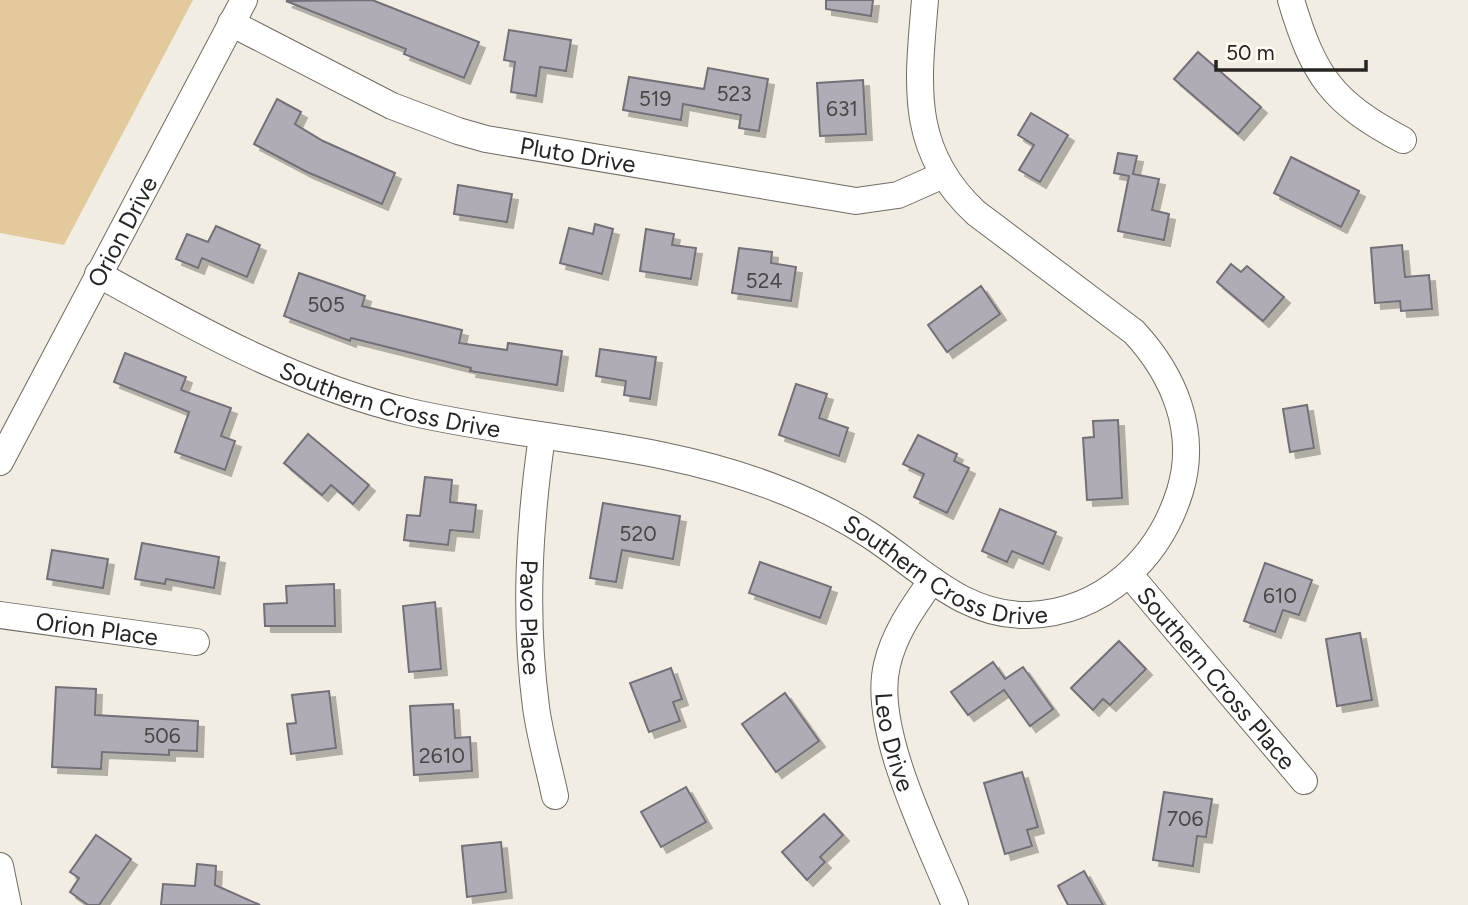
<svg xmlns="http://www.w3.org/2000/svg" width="1468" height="905" viewBox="0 0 1468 905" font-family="Figtree,sans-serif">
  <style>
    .green { fill: #e2ca9c }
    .building { fill: #b0acb5; stroke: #736f78; stroke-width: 2; filter: url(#shadow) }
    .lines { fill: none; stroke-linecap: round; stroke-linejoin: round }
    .minor-casing { stroke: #706c63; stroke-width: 28 }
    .minor { stroke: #fff; stroke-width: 26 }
    .labels { text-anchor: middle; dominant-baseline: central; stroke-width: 6; stroke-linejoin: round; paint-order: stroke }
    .number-label { font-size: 21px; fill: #494747 }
    .street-label { font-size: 24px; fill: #272522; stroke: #fffaf2 }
  </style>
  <defs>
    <filter id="shadow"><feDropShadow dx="6" dy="6" stdDeviation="0" flood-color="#0004"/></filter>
  </defs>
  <rect width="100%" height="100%" fill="#f2ede3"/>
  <polygon class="green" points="0,0 193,0 64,245 0,233"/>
  <g class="building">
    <polygon points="372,0 479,42 464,78 404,54 406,49 286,1"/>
    <polygon points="826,0 873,0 871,16 826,9"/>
    <polygon points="509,30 571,40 566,71 540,67 536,96 511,92 515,62 504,60"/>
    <polygon points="1198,52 1261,107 1238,134 1174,79"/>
    <polygon points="708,68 768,79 759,131 739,128 741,115 683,104 681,120 623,110 629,77 704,89"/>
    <polygon points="863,80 866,134 820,136 817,83"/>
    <polygon points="277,99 301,112 295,124 323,141 395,173 382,204 307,172 254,144"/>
    <polygon points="1031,113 1068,135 1040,182 1019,170 1034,145 1018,135"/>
    <polygon points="1118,153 1137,156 1133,174 1159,179 1152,210 1169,214 1164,240 1118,231 1129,176 1114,173"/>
    <polygon points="1291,157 1359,191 1341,227 1274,193"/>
    <polygon points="458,185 512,194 507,222 454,214"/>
    <polygon points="595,224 613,229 602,274 560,263 569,228 593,234"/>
    <polygon points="216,226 260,245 247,277 202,258 198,268 176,259 187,234 208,242"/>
    <polygon points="646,229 674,234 672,245 696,248 691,279 640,271"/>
    <polygon points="1402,245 1405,277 1429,275 1432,309 1401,311 1400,301 1375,303 1371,248"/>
    <polygon points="739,248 772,252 771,263 796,267 791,301 732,293"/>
    <polygon points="1231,264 1241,272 1247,266 1284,297 1263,321 1217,282"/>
    <polygon points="299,273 365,296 362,306 462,330 459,343 507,350 508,343 562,351 557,385 470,371 471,368 351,338 350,341 284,316"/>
    <polygon points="981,286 1000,314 947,352 928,325"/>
    <polygon points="600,349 656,357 650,399 624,395 626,381 596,376"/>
    <polygon points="125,353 186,377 181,390 231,408 221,436 235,441 225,470 175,452 189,412 114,382"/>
    <polygon points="796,384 827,394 819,418 848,428 839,456 779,435"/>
    <polygon points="1307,405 1314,448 1290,452 1283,409"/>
    <polygon points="1118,420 1122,498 1087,500 1083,438 1094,437 1093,421"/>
    <polygon points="308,434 369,485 353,504 331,485 322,495 284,463"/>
    <polygon points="918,435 957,454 954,461 969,468 947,513 914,497 924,474 903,464"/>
    <polygon points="425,477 452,480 450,502 476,505 473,532 450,530 448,545 404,540 407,515 420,516"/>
    <polygon points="603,503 680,516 673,559 622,550 616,582 590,578"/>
    <polygon points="1000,509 1056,532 1043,564 1012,551 1007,562 982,551"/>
    <polygon points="142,543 219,557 214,588 166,579 165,584 135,579"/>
    <polygon points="52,550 108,559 103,588 47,579"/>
    <polygon points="760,562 831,587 820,618 749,593"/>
    <polygon points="1265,563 1312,580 1299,615 1283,610 1275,632 1244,621"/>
    <polygon points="334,584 335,626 265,626 264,604 287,603 286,586"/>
    <polygon points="435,602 441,669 409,672 403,606"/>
    <polygon points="1360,633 1372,700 1337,706 1326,639"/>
    <polygon points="1119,641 1146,669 1110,705 1103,699 1093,710 1071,688"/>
    <polygon points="993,662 1005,679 1023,667 1053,709 1030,726 1004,690 968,715 951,692"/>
    <polygon points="671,668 682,699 673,702 680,721 649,732 630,683"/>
    <polygon points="56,687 96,689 95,715 198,721 197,751 169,750 169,755 102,752 101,769 52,767"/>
    <polygon points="329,691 336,748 291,754 287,724 296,723 292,695"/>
    <polygon points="785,693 819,741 776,772 742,724"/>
    <polygon points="453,704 455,738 470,737 472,771 414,775 410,706"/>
    <polygon points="1022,772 1038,827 1027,830 1032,846 1005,854 984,783"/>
    <polygon points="686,787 706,822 661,847 641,812"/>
    <polygon points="1164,792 1212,799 1206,837 1197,836 1193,866 1153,860"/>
    <polygon points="824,814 843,835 820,857 825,862 807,880 782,852"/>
    <polygon points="96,835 131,859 99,905 88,905 70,892 79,878 70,872"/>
    <polygon points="501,842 506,892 467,897 462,846"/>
    <polygon points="197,864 216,866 215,885 260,905 161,905 163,884 195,886"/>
    <polygon points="1084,871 1103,905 1068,905 1058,886"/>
  </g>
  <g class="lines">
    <g class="minor-casing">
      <g id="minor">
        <path d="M1291,0c23,77 41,102 112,140"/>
        <path id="s1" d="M231,23l161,83 66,25 28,8 370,62 42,-6 45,-20"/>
        <path id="s2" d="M98,274c101,56 199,111 312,138 121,28 250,30 368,77 32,12 64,28 93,47 50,33 93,81 158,79 74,-3 130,-56 151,-124 18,-59 -6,-116 -46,-159l-158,-119c-68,-63 -58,-129 -51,-213"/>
        <path id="s3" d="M542,436c-13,91 -18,180 -6,271 4,30 13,60 19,89"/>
        <path id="s4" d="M0,462l244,-462"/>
        <path id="s5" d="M1129,574l175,207"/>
        <path id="s6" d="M932,580c-18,26 -38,53 -45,85 -16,64 43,178 68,240"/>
        <path id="s7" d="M0,615l196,27"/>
        <polyline points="0,866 8,905"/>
      </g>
    </g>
    <use href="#minor" class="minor"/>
  </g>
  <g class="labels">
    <g class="number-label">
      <text x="734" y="93">523</text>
      <text x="655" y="98">519</text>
      <text x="842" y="108">631</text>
      <text x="764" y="280">524</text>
      <text x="326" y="304">505</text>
      <text x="638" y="533">520</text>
      <text x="1280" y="595">610</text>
      <text x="162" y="735">506</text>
      <text x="442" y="755">2610</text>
      <text x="1185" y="818">706</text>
    </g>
    <g class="street-label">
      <text stroke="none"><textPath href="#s1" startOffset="374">Pluto Drive</textPath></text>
      <text stroke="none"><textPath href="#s4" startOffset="261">Orion Drive</textPath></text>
      <text stroke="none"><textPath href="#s2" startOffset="320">Southern Cross Drive</textPath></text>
      <text stroke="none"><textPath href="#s2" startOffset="908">Southern Cross Drive</textPath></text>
      <text stroke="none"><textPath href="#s3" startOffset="182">Pavo Place</textPath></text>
      <text stroke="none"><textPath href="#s7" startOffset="98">Orion Place</textPath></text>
      <text stroke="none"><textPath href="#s5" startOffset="136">Southern Cross Place</textPath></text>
      <text stroke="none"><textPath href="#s6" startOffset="175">Leo Drive</textPath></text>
    </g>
  </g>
  <path d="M1216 60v10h150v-10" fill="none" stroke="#272522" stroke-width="3.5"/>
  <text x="1226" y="60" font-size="21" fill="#272522" stroke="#fffaf2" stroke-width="5" paint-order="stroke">50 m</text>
</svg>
